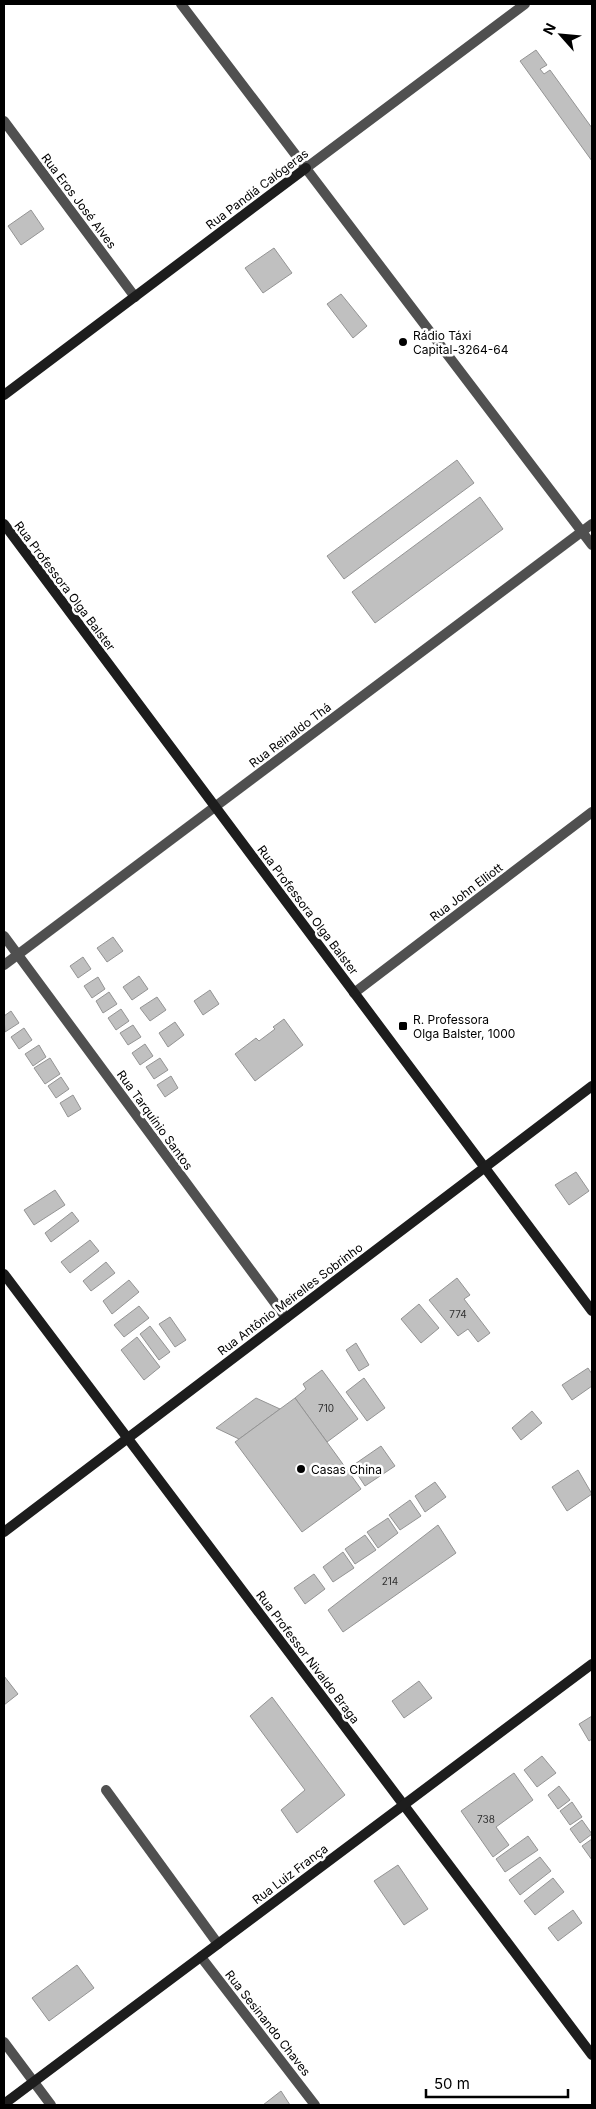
<svg xmlns="http://www.w3.org/2000/svg" width="596" height="2109" viewBox="0 0 596 2109" font-family="Inter,sans-serif">
  <style>
    .building { fill: #c0c0c0; stroke: #949494 }
    .lines { fill: none; stroke-linecap: round; stroke-linejoin: round }
    .street { stroke: #505050; stroke-width: 10 }
    .secondary { stroke: #1d1d1d; stroke-width: 10 }
    .poi-dot { fill: #000; stroke: #fff; stroke-width: 2 }
    .labels { text-anchor: middle; dominant-baseline: central; stroke-width: 5; stroke-linejoin: round; paint-order: stroke }
    .number-label { font-size: 10px; fill: #303030 }
    .street-label { font-size: 12px; fill: #000; stroke: #fff }
    .poi-label { font-size: 12px; fill: #000; stroke: #fff; text-anchor: start }
  </style>
  <rect width="100%" height="100%" fill="#fff"/>
  <g class="building">
    <polygon points="536,50 547,65 540,69 544,74 550,70 592,128 592,161 520,61"/>
    <polygon points="31,210 44,229 21,245 8,226"/>
    <polygon points="274,248 292,273 263,293 245,268"/>
    <polygon points="341,294 367,326 353,338 327,304"/>
    <polygon points="457,460 474,483 344,579 327,556"/>
    <polygon points="480,497 503,529 375,623 352,592"/>
    <polygon points="113,937 123,951 107,962 97,948"/>
    <polygon points="83,957 91,969 78,978 70,966"/>
    <polygon points="139,976 148,989 132,1000 123,987"/>
    <polygon points="98,977 105,989 92,998 84,986"/>
    <polygon points="210,990 219,1004 203,1015 194,1001"/>
    <polygon points="109,992 117,1004 103,1013 96,1001"/>
    <polygon points="157,997 166,1010 150,1021 140,1008"/>
    <polygon points="121,1009 129,1021 116,1030 108,1018"/>
    <polygon points="11,1011 19,1023 5,1032 4,1016"/>
    <polygon points="284,1019 303,1045 255,1081 235,1054 256,1038 259,1041 275,1029 273,1027"/>
    <polygon points="175,1022 184,1035 168,1047 159,1033"/>
    <polygon points="133,1025 141,1037 128,1045 120,1033"/>
    <polygon points="24,1028 32,1040 19,1049 11,1037"/>
    <polygon points="145,1044 153,1056 140,1065 132,1053"/>
    <polygon points="39,1045 46,1057 33,1066 25,1054"/>
    <polygon points="50,1058 60,1074 45,1084 34,1068"/>
    <polygon points="160,1058 168,1070 154,1079 146,1067"/>
    <polygon points="171,1076 178,1088 165,1097 157,1085"/>
    <polygon points="61,1077 69,1089 56,1098 48,1086"/>
    <polygon points="73,1095 81,1109 68,1117 60,1103"/>
    <polygon points="576,1172 589,1191 569,1205 555,1185"/>
    <polygon points="55,1190 65,1205 34,1225 24,1210"/>
    <polygon points="72,1212 79,1221 51,1242 45,1233"/>
    <polygon points="90,1240 99,1251 70,1273 61,1262"/>
    <polygon points="106,1262 115,1273 91,1291 83,1281"/>
    <polygon points="457,1278 470,1295 464,1299 490,1333 478,1342 468,1329 458,1336 429,1300"/>
    <polygon points="129,1280 139,1292 112,1314 103,1301"/>
    <polygon points="419,1304 439,1328 421,1343 401,1319"/>
    <polygon points="139,1306 149,1318 124,1337 114,1325"/>
    <polygon points="170,1317 186,1340 175,1347 159,1324"/>
    <polygon points="150,1326 170,1352 159,1360 140,1334"/>
    <polygon points="137,1337 160,1367 144,1380 121,1350"/>
    <polygon points="356,1343 369,1365 359,1371 346,1350"/>
    <polygon points="588,1368 592,1374 592,1386 572,1400 562,1385"/>
    <polygon points="322,1370 358,1419 327,1442 295,1398 306,1389 303,1384"/>
    <polygon points="364,1378 385,1408 367,1421 346,1392"/>
    <polygon points="256,1398 280,1409 239,1439 216,1428"/>
    <polygon points="295,1398 361,1489 302,1532 235,1442"/>
    <polygon points="532,1411 542,1423 521,1440 512,1428"/>
    <polygon points="381,1446 395,1466 365,1486 352,1466"/>
    <polygon points="578,1470 592,1494 567,1511 552,1487"/>
    <polygon points="435,1482 446,1497 425,1512 415,1496"/>
    <polygon points="410,1500 421,1516 400,1530 389,1515"/>
    <polygon points="388,1518 398,1533 378,1548 367,1532"/>
    <polygon points="438,1525 456,1553 343,1632 328,1610"/>
    <polygon points="365,1535 376,1550 355,1564 345,1549"/>
    <polygon points="343,1552 354,1568 333,1582 323,1567"/>
    <polygon points="314,1574 325,1589 305,1604 294,1588"/>
    <polygon points="4,1676 18,1694 4,1705"/>
    <polygon points="419,1681 432,1698 404,1718 392,1701"/>
    <polygon points="272,1697 345,1795 297,1833 281,1810 305,1790 250,1716"/>
    <polygon points="592,1716 592,1739 589,1741 579,1724"/>
    <polygon points="542,1756 556,1773 537,1787 524,1770"/>
    <polygon points="514,1773 533,1800 496,1827 509,1845 493,1857 461,1811"/>
    <polygon points="559,1786 570,1800 558,1809 548,1795"/>
    <polygon points="572,1802 582,1817 570,1825 560,1811"/>
    <polygon points="582,1820 592,1834 580,1843 570,1829"/>
    <polygon points="528,1836 538,1850 505,1872 496,1859"/>
    <polygon points="592,1839 592,1860 582,1846"/>
    <polygon points="540,1857 551,1871 520,1895 509,1880"/>
    <polygon points="398,1865 428,1909 404,1925 374,1881"/>
    <polygon points="553,1878 564,1892 535,1915 524,1901"/>
    <polygon points="573,1910 582,1923 558,1941 548,1928"/>
    <polygon points="77,1965 94,1988 49,2021 32,1998"/>
    <polygon points="281,2091 290,2105 263,2105"/>
  </g>
  <g class="lines">
    <g class="street">
      <polyline points="181,4 592,545"/>
      <polyline points="4,121 135,297"/>
      <polyline points="306,168 525,4"/>
      <polyline points="4,936 286,1318"/>
      <polyline points="4,965 592,524"/>
      <polyline points="354,993 592,812"/>
      <polyline points="106,1790 218,1944"/>
      <polyline points="201,1957 315,2105"/>
      <polyline points="4,2042 51,2105"/>
    </g>
    <g class="secondary">
      <polyline points="4,395 306,168"/>
      <polyline points="4,524 592,1311"/>
      <polyline points="4,1274 592,2055"/>
      <polyline points="4,1532 592,1086"/>
      <polyline points="4,2104 592,1664"/>
    </g>
  </g>
  <g class="poi-dot">
    <circle cx="403" cy="342" r="5"/>
    <rect x="398" y="1021" width="10" height="10" rx="2.5"/>
    <circle cx="301" cy="1469" r="5"/>
  </g>
  <g class="labels">
    <g class="number-label">
      <text x="458" y="1314">774</text>
      <text x="326" y="1408">710</text>
      <text x="390" y="1581">214</text>
      <text x="486" y="1819">738</text>
    </g>
    <g class="street-label">
      <text transform="translate(257 189) rotate(-37)">Rua Pandiá Calógeras</text>
      <text transform="translate(79 201) rotate(53)">Rua Eros José Alves</text>
      <text transform="translate(65 586) rotate(53)">Rua Professora Olga Balster</text>
      <text transform="translate(290 735) rotate(-37)">Rua Reinaldo Thá</text>
      <text transform="translate(466 892) rotate(-37)">Rua John Elliott</text>
      <text transform="translate(308 910) rotate(53)">Rua Professora Olga Balster</text>
      <text transform="translate(155 1120) rotate(54)">Rua Tarquínio Santos</text>
      <text transform="translate(290 1299) rotate(-37)">Rua Antônio Meirelles Sobrinho</text>
      <text transform="translate(308 1657) rotate(53)">Rua Professor Nivaldo Braga</text>
      <text transform="translate(290 1874) rotate(-37)">Rua Luiz França</text>
      <text transform="translate(268 2023) rotate(52)">Rua Sesinando Chaves</text>
    </g>
    <g class="poi-label">
      <text x="413" y="335">Rádio Táxi<tspan x="413" dy="14">Capital-3264-64</tspan></text>
      <text x="413" y="1019">R. Professora<tspan x="413" dy="14">Olga Balster, 1000</tspan></text>
      <text x="311" y="1469">Casas China</text>
    </g>
  </g>
  <rect width="596" height="2109" fill="none" stroke="#000000" stroke-width="10"/>
  <g transform="translate(561 35) rotate(297)" stroke="#ffffff" stroke-width="4" paint-order="stroke">
  <path d="M0-4L9 19L0 12L-9 19Z" fill="#000000"/>
  <text y="-8" font-size="14" font-weight="bold" text-anchor="middle" fill="#000000">N</text>
  </g>
  <path d="M426 2089v8h142v-8" fill="none" stroke="#000000" stroke-width="2.5"/>
  <text x="434" y="2089" font-size="15" fill="#000000" stroke="#ffffff" stroke-width="4" paint-order="stroke">50 m</text>
</svg>
